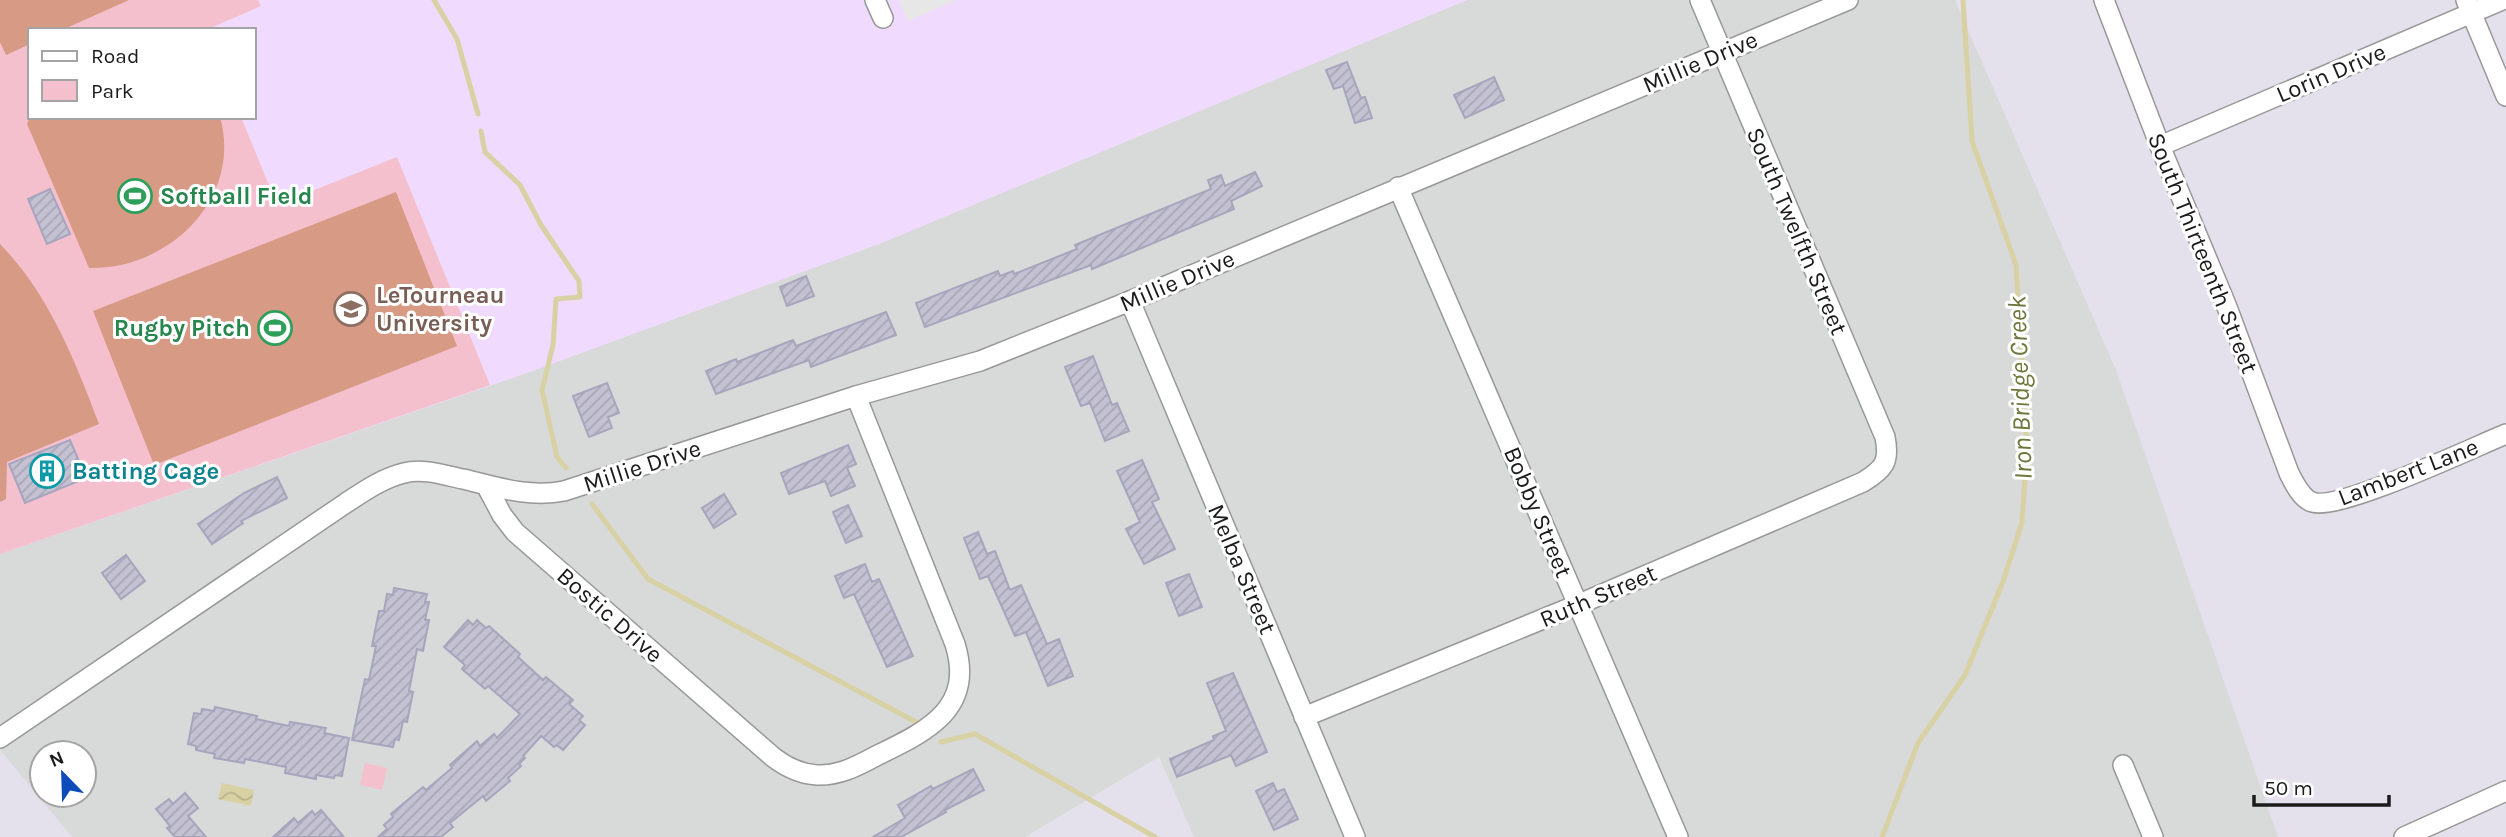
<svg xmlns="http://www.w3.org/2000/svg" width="2506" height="837" viewBox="0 0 2506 837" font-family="Karla,sans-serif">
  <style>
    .residential { fill: #d8d9d9; fill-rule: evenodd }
    .education { fill: #f0dafd; fill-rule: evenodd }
    .park { fill: #f5c0ce }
    .pitch { fill: #d79a84 }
    .parking { fill: #e7e7e7 }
    .water { fill: url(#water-waves) }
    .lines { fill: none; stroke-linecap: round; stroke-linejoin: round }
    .stream { stroke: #d8d1a4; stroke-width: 5 }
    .building { fill: url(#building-hatch); stroke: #a7a5bd; stroke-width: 2 }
    .minor-casing { stroke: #989898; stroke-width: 22 }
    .minor { stroke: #fff; stroke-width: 19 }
    .labels { text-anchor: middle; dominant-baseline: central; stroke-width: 6; stroke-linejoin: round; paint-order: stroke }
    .street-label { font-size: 24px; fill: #1b1b1b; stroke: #fff }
    .leisure-label { font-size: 24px; font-weight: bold; fill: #27864d; stroke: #fff; text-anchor: start }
    .education-label { font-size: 24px; font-weight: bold; fill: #785e54; stroke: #fff; text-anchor: start }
    .culture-label { font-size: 24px; font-weight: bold; fill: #0d838f; stroke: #fff; text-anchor: start }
    .water-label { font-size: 26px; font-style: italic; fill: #6f783c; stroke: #fff }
  </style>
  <defs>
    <pattern id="water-waves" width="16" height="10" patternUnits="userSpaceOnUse" patternTransform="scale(1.75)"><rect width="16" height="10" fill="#d8d1a4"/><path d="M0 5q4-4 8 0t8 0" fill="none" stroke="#b9b38d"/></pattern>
    <pattern id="building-hatch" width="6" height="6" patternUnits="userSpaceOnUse" patternTransform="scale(1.75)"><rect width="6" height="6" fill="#c4c2d2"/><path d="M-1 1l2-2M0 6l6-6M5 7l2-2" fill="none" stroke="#a8a6b4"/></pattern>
  </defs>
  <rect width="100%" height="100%" fill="#e5e1ec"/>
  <path class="residential" d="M1467,0h488l161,370 162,467h-1084l-35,-80 -134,80h-953l-72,-87v-196l524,-180 355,-130zM42,753h42v42h-42z"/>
  <path class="education" d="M0,0h1467l-588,244 -355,130 -524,180zM30,30h224v87h-224z"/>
  <g class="park">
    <polygon points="0,0 258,0 261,6 206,30 30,30 30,117 241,117 277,205 397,157 490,385 0,554"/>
    <polygon points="365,763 387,768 382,790 360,785"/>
  </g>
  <g class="pitch">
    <polygon points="0,0 129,0 62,30 30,30 30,44 6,55 0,42"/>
    <path d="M30,117h190c23,81 -51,153 -131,151l-62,-144z"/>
    <polygon points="396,192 457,346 154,465 93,311"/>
    <path d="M0,244c48,49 75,116 99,180l-92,38 -1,37 -6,3z"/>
  </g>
  <polygon class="parking" points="899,0 957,0 908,21"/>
  <polygon class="water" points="222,783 254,790 251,806 218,799"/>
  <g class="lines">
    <g class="stream">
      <polyline points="434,0 457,39 478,114"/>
      <polyline points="481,131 485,152 520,185 541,225 579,281 580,297 556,299 553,345 542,390 557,457 566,468"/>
      <polyline points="592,504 648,579 916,722"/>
      <polyline points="941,742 975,734 1155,837"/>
      <polyline points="1882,837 1918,743 1965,675 2004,579 2022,522 2027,449 2016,265 1972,141 1963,0"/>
    </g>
  </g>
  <g class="building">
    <polygon points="1347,62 1361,98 1365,97 1372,118 1355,123 1343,86 1334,89 1326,70"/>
    <polygon points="1494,77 1504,100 1465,118 1454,95"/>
    <polygon points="1255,172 1262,186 1231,201 1234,209 1092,269 1091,265 925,327 916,303 998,271 1000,276 1013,271 1014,274 1077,249 1075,245 1211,189 1208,180 1221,175 1225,186"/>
    <polygon points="50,189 70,234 47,244 28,199"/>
    <polygon points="806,276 814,296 787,306 780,287"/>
    <polygon points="886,312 896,335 811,367 809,360 716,394 706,371 736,359 737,362 793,340 796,346"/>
    <polygon points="1093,356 1112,405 1117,403 1129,431 1105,441 1090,403 1081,406 1065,367"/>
    <polygon points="607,383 619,413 608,417 612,428 589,437 573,396"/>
    <polygon points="70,440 86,478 25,503 9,464"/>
    <polygon points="848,445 856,464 847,468 855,486 831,496 825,481 789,494 781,473"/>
    <polygon points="1142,460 1159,499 1152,502 1175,549 1144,564 1126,529 1140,522 1117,471"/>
    <polygon points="277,477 287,498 241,521 243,523 212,544 198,524 244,493"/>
    <polygon points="724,494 736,514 714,528 702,508"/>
    <polygon points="848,505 862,536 846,543 833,512"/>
    <polygon points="978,532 987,554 995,551 1010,590 1021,585 1047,644 1059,639 1073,676 1048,686 1026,632 1015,636 988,576 980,579 964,538"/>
    <polygon points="126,555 145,581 121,599 102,573"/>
    <polygon points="865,564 872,582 879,579 913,656 887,667 854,594 844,598 835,576"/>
    <polygon points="1189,574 1202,607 1179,616 1166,583"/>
    <polygon points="394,588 427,594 425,602 429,602 425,620 429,620 423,651 417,649 409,691 413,692 407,722 403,721 399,740 395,739 393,747 352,740 365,679 369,680 376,646 372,646 379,611 384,611 387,594 393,595"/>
    <polygon points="468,620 473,625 477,620 486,628 489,626 520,654 518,657 543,680 546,677 573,700 569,704 583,716 579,720 585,725 563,750 557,745 554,747 541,736 523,756 525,758 519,764 521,766 508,778 510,781 486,801 483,796 450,823 453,827 441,837 378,837 387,829 384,825 393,817 391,814 423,787 426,790 452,768 450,765 477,741 480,746 494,734 497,738 520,714 488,686 485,689 462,669 465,665 444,647"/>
    <polygon points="1233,673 1267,752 1236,766 1231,755 1177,777 1170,759 1214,740 1213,736 1226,731 1207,683"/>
    <polygon points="215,707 257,716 256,719 289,726 290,722 326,728 324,733 349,738 342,776 335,775 334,778 316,775 316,779 285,773 286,767 245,759 244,763 214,758 215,754 196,750 196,746 188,744 194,713 201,714 202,709 214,711"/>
    <polygon points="973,769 984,790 945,810 946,812 901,837 873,837 905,818 898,805 931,786 933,789"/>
    <polygon points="1273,783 1277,792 1284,789 1298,819 1274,830 1256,791"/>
    <polygon points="185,793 198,808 188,816 206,837 175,837 167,828 170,826 156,809 169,799 173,804"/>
    <polygon points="321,810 344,837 273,837 294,818 298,823 312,811 315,815"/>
  </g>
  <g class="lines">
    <g class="minor-casing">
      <g id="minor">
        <polyline points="875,0 883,18"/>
        <path d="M2104,0l56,146 67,161 62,166c5,10 12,25 23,29 25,10 162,-55 194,-68"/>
        <polyline points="2466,0 2506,96"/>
        <polyline points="2160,146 2502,0"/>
        <polyline points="1398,187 1678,837"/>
        <polyline points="1130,301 1355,837"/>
        <path d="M486,485l16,30 13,17 258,225c13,10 27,17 44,18 23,1 42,-10 61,-20 49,-24 97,-46 77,-111l-99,-248"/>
        <path d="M1304,717l273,-112 286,-123c21,-13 27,-20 22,-45l-185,-437"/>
        <path d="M0,738l346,-235c18,-12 37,-25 58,-30 19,-5 40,2 59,6 33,8 67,19 101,12l292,-95 124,-35 150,-60 718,-301"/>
        <polyline points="2123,765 2153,837"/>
        <polyline points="2404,837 2506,791"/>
      </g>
    </g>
    <use href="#minor" class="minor"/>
  </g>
  <defs>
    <g id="stadium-ring" transform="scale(1.75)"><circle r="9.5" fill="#fff" stroke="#2e9e5b" stroke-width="1.5"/><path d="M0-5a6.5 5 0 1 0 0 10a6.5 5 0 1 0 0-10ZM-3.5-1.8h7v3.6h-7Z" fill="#2e9e5b"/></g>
    <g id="university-ring" transform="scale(1.75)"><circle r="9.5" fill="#fff" stroke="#8d6e63" stroke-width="1.5"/><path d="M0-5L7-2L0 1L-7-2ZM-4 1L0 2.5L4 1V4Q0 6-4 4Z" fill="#8d6e63"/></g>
    <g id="building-ring" transform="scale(1.75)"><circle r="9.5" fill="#fff" stroke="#0f9aa8" stroke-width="1.5"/><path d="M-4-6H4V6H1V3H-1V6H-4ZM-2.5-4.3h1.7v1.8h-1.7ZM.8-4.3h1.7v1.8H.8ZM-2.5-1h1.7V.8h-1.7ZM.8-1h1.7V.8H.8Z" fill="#0f9aa8"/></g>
  </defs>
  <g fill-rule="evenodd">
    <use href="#stadium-ring" x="135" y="196"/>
    <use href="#university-ring" x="351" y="309"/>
    <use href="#stadium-ring" x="275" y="328"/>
    <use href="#building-ring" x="47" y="471"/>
  </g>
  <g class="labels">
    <g class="street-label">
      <text transform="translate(1700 62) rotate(-23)">Millie Drive</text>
      <text transform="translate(2331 73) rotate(-23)">Lorin Drive</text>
      <text transform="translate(1797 231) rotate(67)">South Twelfth Street</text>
      <text transform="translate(2203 253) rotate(68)">South Thirteenth Street</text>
      <text transform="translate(1177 281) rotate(-23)">Millie Drive</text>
      <text transform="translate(642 466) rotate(-18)">Millie Drive</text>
      <text transform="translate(2408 472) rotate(-21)">Lambert Lane</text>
      <text transform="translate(1538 512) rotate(67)">Bobby Street</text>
      <text transform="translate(1242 569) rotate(67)">Melba Street</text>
      <text transform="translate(1598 596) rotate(-23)">Ruth Street</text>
      <text transform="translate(610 615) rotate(41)">Bostic Drive</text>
    </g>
    <g class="leisure-label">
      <text x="160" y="196">Softball Field</text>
      <text x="250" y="328" text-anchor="end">Rugby Pitch</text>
    </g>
    <g class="education-label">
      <text x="376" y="295">LeTourneau<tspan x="376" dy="28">University</tspan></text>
    </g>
    <g class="culture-label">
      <text x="72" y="471">Batting Cage</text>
    </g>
    <g class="water-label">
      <text transform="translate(2020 388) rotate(-92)">Iron Bridge Creek</text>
    </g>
  </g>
  <rect x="28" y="28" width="228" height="91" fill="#ffffff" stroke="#a4a4a4" stroke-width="2"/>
  <rect x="42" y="51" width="35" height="10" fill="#ffffff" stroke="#a4a4a4" stroke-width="2"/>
  <text x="91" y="63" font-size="21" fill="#1b1b1b">Road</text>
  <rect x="42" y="80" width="35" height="21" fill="#f5c0ce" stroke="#a4a4a4" stroke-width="2"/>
  <text x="91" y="98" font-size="21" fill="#1b1b1b">Park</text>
  <g transform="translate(63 774) rotate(337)"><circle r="33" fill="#ffffff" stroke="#a4a4a4" stroke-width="2"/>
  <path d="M0-5L12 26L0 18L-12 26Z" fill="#0d4aba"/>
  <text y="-10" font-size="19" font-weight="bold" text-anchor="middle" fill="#1b1b1b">N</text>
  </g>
  <path d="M2254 795v10h135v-10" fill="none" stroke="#1b1b1b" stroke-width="3.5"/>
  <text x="2264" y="795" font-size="21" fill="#1b1b1b" stroke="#ffffff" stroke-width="5" paint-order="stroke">50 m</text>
</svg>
